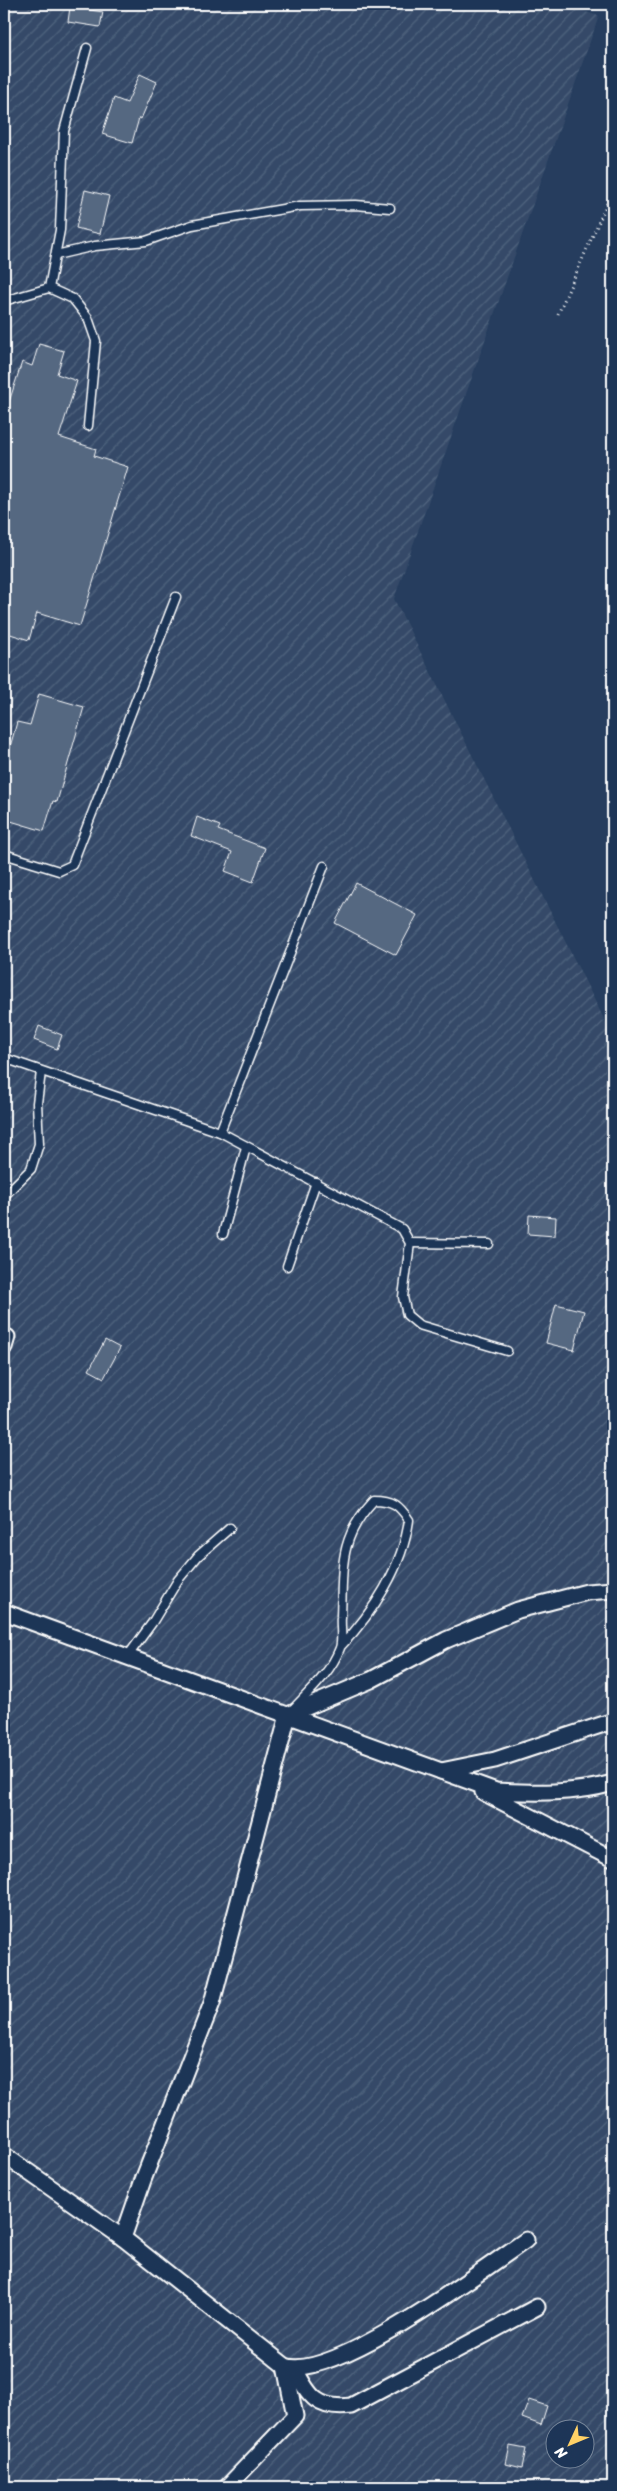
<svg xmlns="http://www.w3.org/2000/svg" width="617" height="2491" viewBox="0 0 617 2491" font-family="Sriracha,sans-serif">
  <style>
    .industrial { fill: url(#industrial-furrows); fill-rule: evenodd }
    .building { fill: #556781; stroke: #fff }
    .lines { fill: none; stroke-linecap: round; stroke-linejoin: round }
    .lane-casing { stroke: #fff; stroke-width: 11 }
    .street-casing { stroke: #fff; stroke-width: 19 }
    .path { stroke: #fff; stroke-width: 3; stroke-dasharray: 1 4; stroke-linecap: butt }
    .lane { stroke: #1d3557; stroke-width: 8 }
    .street { stroke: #1d3557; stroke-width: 15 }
  </style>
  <defs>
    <pattern id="industrial-furrows" width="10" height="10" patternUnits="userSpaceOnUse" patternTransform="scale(1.25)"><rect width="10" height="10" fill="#344a68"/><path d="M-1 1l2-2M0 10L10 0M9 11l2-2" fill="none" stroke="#52657f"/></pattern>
  </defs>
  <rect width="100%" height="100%" fill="#263d5e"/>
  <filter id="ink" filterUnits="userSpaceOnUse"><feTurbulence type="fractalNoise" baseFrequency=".02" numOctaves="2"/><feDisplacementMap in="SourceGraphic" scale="10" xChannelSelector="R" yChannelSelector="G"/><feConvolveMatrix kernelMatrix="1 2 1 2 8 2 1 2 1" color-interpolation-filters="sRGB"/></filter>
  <g filter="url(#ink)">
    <path class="industrial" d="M4,4h556l39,12 -205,583 219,438v1443l-7,7h-602zM554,2428h30v30h-30z"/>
    <g class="building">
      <polygon points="70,7 103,12 100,27 68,22"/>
      <polygon points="140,74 157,82 141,119 139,118 132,143 102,134 114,98 127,103"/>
      <polygon points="85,190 109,196 100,234 76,228"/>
      <polygon points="39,344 64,351 57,374 77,381 59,437 96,449 94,456 128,467 80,626 37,613 29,640 4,632 4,417 22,362 32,366"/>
      <polygon points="39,694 84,707 57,802 53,801 44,831 4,819 4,768 17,722 30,725"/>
      <polygon points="197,817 220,826 218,830 265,848 253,882 225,871 232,852 191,836"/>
      <polygon points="356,883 417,915 396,955 335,923"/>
      <polygon points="39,1026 62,1035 57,1049 34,1040"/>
      <polygon points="529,1215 556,1217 555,1236 528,1234"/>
      <polygon points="556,1304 584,1311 574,1350 546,1343"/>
      <polygon points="105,1340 120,1348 104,1378 89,1370"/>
      <polygon points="529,2400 547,2406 541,2425 522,2418"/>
      <polygon points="510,2446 526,2449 522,2468 506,2464"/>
    </g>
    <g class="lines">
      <g class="lane-casing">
        <g id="lane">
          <polyline points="56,255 95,246 146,241 192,225 300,206 356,205 390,208"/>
          <polyline points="49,288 60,230 64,131 87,48"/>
          <polyline points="4,301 49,288 73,299 88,318 96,341 88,426"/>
          <polyline points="4,854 59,871 72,865 176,597"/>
          <polyline points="4,1058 220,1132 402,1229 410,1243 403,1297 407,1315 419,1325 507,1351"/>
          <polyline points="220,1132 324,866"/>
          <polyline points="4,1196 31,1169 39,1144 37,1103 41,1072"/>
          <polyline points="223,1234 246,1147"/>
          <polyline points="410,1243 489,1244"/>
          <polyline points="287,1266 316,1182"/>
          <polyline points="127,1657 152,1623 178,1580 198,1556 230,1528"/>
          <path d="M294,1708c17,-18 37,-36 46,-60 3,-9 0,-22 1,-31 2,-49 -3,-79 33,-117 19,0 25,5 35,20 -6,46 -36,93 -68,126"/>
        </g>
      </g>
      <g class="street-casing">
        <g id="street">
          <polyline points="4,1336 7,1337 4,1347"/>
          <path d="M4,1612l492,179c40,2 78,3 117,-8"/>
          <polyline points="441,1771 495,1760 613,1721"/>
          <polyline points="483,1792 613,1859"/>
          <path d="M4,2155l119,83 162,128c48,16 199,-97 241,-126"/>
          <polyline points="123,2238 143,2180 212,2003 288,1715 371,1680 446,1640 518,1610 587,1592 613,1590"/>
          <path d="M295,2369c14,28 23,41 56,37l186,-99"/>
          <polyline points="227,2487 295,2416 285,2366"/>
        </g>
      </g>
      <polyline class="path" points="558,314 613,190"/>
      <use href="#lane" class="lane"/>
      <use href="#street" class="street"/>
    </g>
  </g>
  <rect width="617" height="2491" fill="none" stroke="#1d3557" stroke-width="20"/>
  <rect x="10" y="10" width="597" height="2471" fill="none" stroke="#fff" stroke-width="2" filter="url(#ink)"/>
  <g transform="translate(570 2444) rotate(226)"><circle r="24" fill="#1d3557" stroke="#77869a"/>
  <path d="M0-4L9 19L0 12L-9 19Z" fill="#ffd166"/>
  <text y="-8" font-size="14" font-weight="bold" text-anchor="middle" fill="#ffffff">N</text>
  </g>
</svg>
